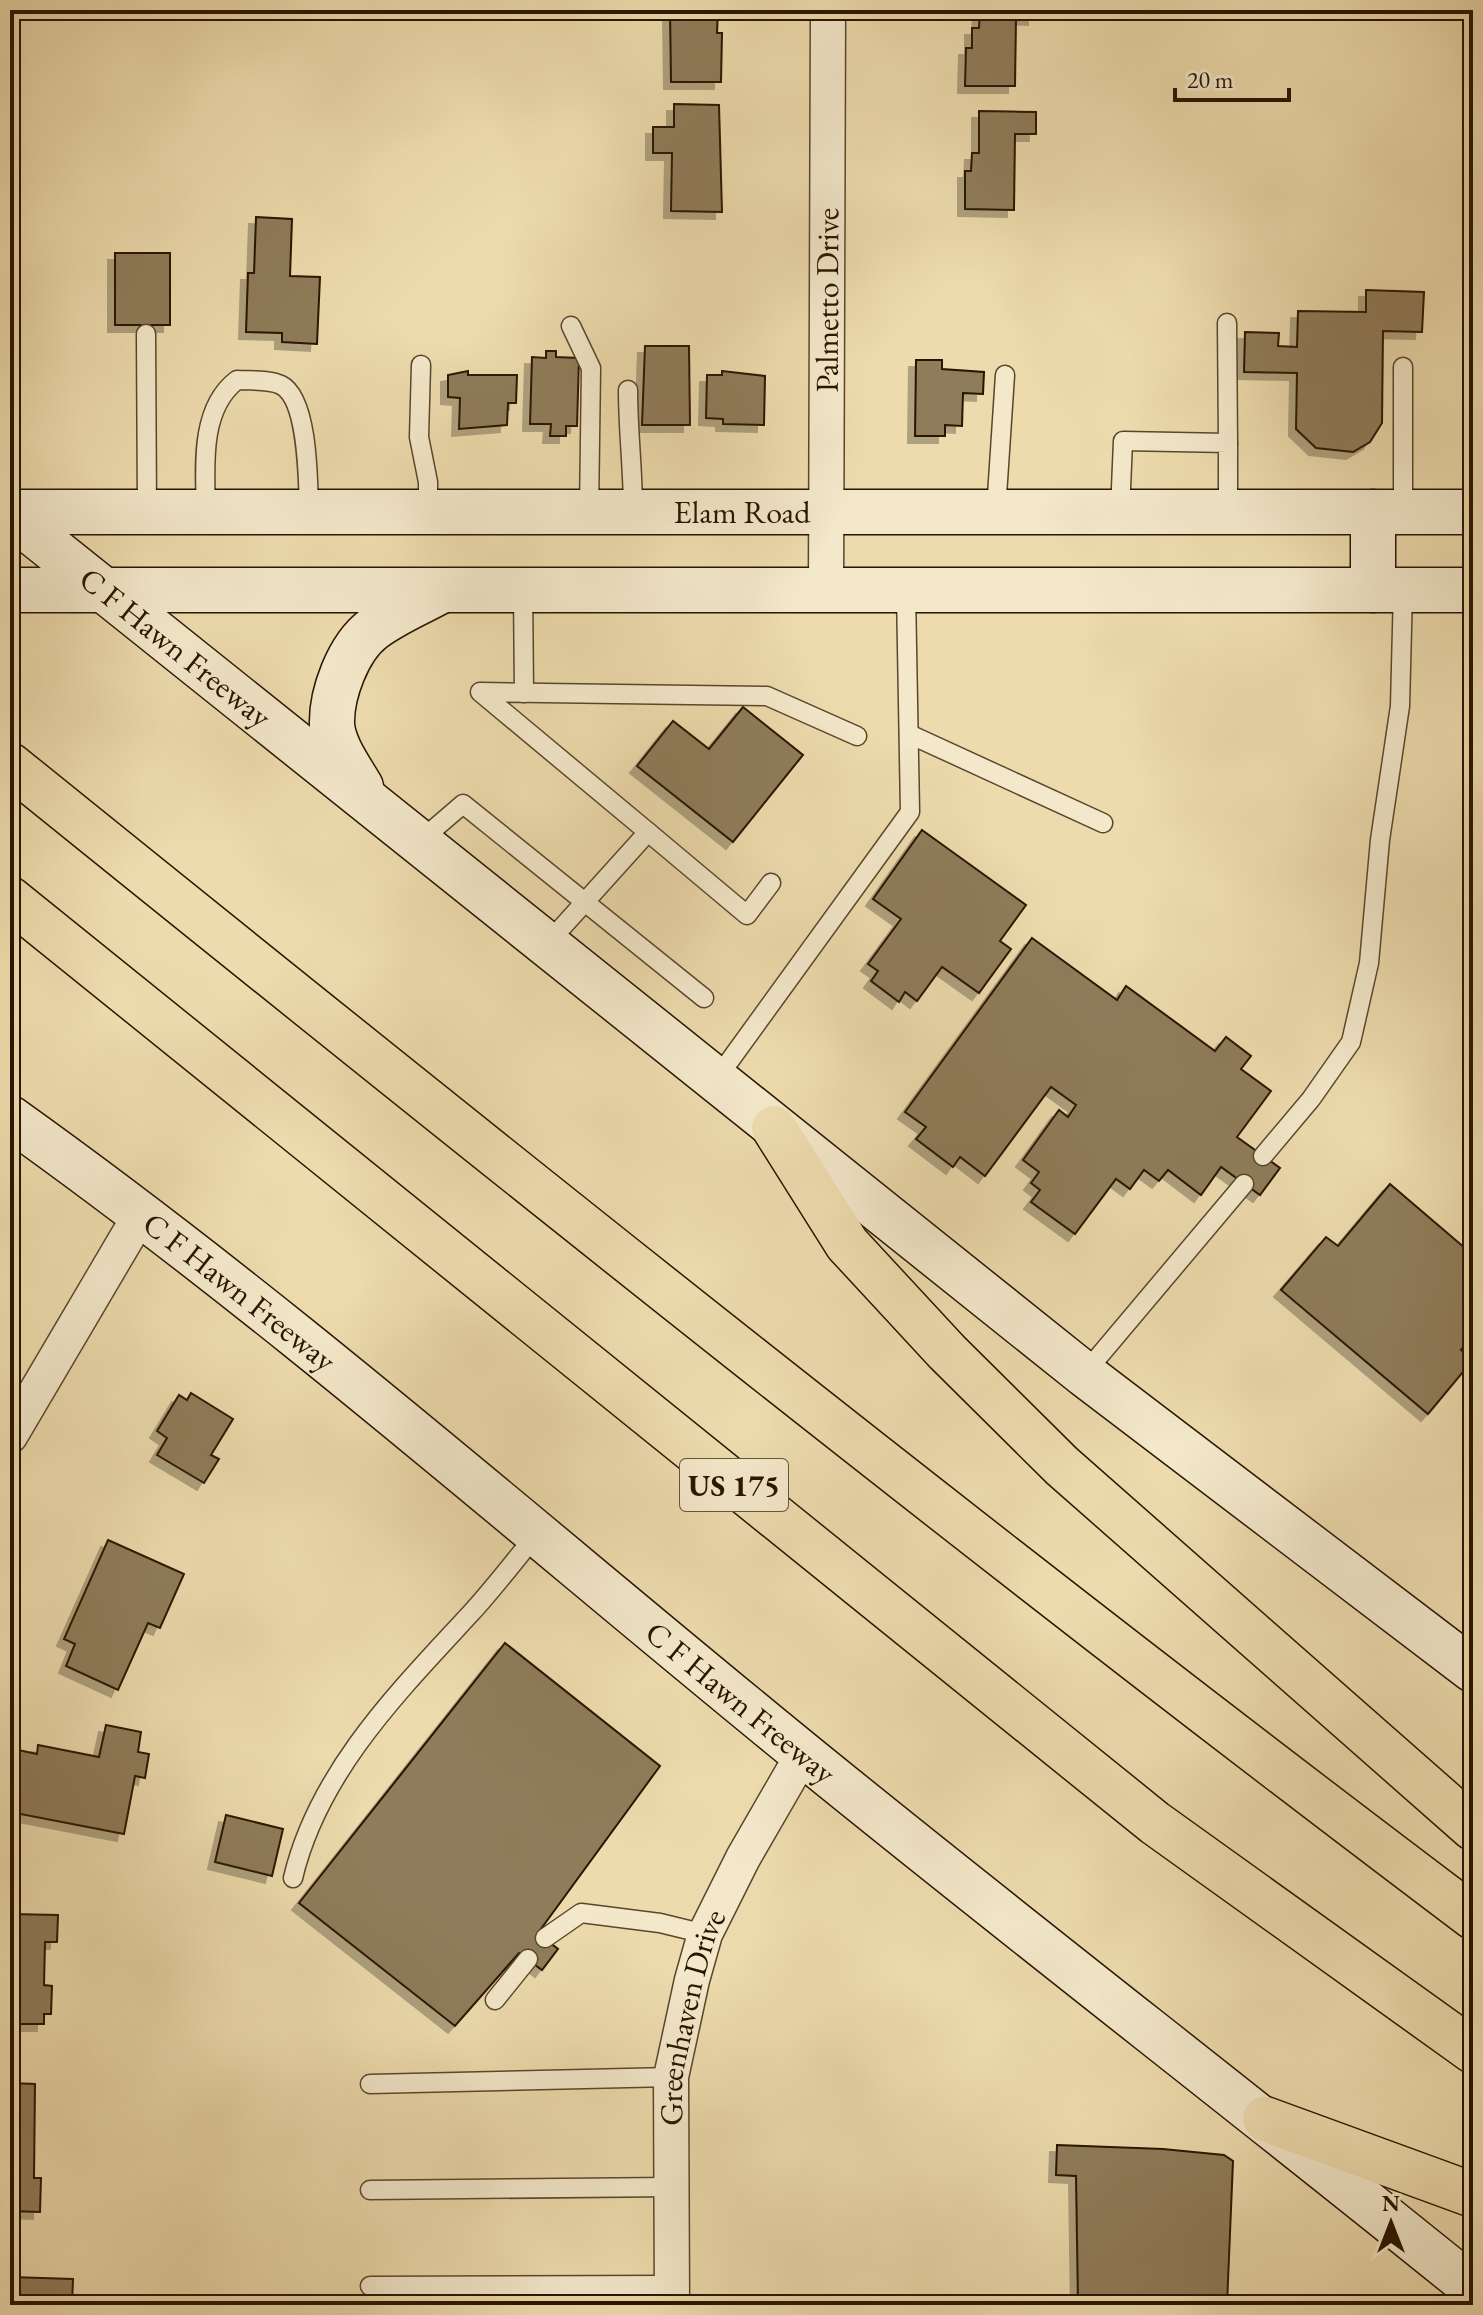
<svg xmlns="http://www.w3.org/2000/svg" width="1483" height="2315" viewBox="0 0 1483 2315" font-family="'EB Garamond',serif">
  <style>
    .building { fill: #8f7b5a; stroke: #291400; stroke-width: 2; filter: url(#shadow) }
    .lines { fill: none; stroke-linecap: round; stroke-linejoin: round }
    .service-casing { stroke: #5a462b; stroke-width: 21 }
    .minor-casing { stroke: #5a462b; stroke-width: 37 }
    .secondary-casing { stroke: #291400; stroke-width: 47 }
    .motorway-casing { stroke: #291400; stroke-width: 47 }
    .service { stroke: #f3e8ca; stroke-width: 18 }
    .minor { stroke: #f3e8ca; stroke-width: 34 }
    .secondary { stroke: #f3e8ca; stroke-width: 44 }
    .motorway { stroke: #eddbad; stroke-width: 44 }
    .labels { text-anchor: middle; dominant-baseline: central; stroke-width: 6; stroke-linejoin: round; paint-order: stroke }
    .shield { fill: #f3e8ca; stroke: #66543d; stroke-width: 2 }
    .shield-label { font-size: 30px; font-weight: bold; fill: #291400 }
    .street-label { font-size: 32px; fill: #291400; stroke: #f3e8ca }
  </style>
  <defs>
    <filter id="shadow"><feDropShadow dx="-7" dy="7" stdDeviation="0" flood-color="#0004"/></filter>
  </defs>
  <rect width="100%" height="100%" fill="#eddbad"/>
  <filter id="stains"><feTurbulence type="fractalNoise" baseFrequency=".0025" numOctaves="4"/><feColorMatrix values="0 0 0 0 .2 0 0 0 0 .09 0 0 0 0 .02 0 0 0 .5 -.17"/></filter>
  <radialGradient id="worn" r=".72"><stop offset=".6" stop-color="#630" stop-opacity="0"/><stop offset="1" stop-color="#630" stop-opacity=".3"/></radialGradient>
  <g class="building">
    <polygon points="670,10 718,10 717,33 722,33 721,82 671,82"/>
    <polygon points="980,10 1035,10 1035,18 1016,17 1015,86 965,86 966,48 972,48 972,28 979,28"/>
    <polygon points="674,104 719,105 722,212 671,211 672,153 653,153 653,127 674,127"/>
    <polygon points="979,111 1036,112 1036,134 1015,134 1014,210 965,209 965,171 971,171 972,153 979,153"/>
    <polygon points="256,217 292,219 290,276 320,277 317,344 282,342 282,333 246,332 248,273 254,273"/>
    <rect x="115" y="253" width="55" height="72"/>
    <polygon points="1366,290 1424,292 1422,332 1383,331 1382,423 1370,442 1353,452 1316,448 1296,429 1297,373 1244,372 1245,332 1279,333 1278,346 1297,347 1298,311 1366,312"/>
    <polygon points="645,346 689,346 690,425 642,425"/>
    <polygon points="546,351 556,351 556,357 579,358 577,426 566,426 566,436 550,436 551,424 530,424 532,357 546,358"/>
    <polygon points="916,360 942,360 942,369 984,372 983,394 963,393 962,426 945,425 945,436 915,436"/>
    <polygon points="468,371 468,375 517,375 516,403 508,403 507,425 459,429 460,398 448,397 448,375"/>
    <polygon points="722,371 765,376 764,425 723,424 723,419 706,418 707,375 722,375"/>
    <polygon points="743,707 803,755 733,842 637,766 673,721 709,749"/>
    <polygon points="922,830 1026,905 1000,941 1011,949 979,993 942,967 917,1001 905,992 899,1002 871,981 878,971 868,964 901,919 873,899"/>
    <polygon points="1032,938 1117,1000 1126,986 1215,1051 1226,1037 1251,1056 1241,1069 1271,1091 1237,1137 1280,1168 1260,1195 1221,1167 1201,1195 1168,1170 1159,1181 1144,1170 1130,1189 1116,1179 1075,1234 1031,1202 1040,1190 1031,1183 1039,1172 1023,1160 1059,1110 1068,1117 1076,1105 1051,1087 985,1176 960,1157 953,1167 916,1139 926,1127 905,1112"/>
    <polygon points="1390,1184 1473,1255 1473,1336 1461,1350 1473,1360 1428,1414 1281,1290 1326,1237 1338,1246"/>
    <polygon points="191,1393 233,1419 211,1455 219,1459 204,1483 157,1455 167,1438 157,1431 179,1395 187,1400"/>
    <polygon points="108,1540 184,1574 160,1628 148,1623 118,1690 66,1666 75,1644 64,1639"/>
    <polygon points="505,1643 660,1766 538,1933 558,1949 542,1970 519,1953 455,2026 299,1903"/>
    <polygon points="106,1725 141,1732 138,1752 149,1754 145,1778 135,1776 124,1834 10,1812 10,1784 18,1750 37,1754 38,1745 99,1757"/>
    <polygon points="226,1815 283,1829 272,1876 215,1862"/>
    <polygon points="10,1914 58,1915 57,1942 45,1942 44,1985 52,1986 51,2014 44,2014 44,2024 10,2024 10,1952 16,1952 16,1943 10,1943"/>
    <polygon points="10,2083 35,2084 34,2178 41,2178 40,2212 10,2211"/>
    <polygon points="1057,2145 1163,2149 1224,2155 1233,2161 1227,2305 1078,2305 1076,2176 1056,2175"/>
    <polygon points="10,2277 73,2279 72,2305 10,2305"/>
  </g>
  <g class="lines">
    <g class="service-casing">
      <g id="service">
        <polyline points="1227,323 1228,443"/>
        <polyline points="571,326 591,368 589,512"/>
        <polyline points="146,334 147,511"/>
        <polyline points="421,365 419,437 428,482 428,511"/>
        <polyline points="1403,367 1403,512"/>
        <path d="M628,390c0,42 5,79 5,121"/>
        <polyline points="996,511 1005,375"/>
        <path d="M206,512c-1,-43 -7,-103 31,-132 13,1 32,-1 44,5 28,14 27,99 28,127"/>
        <polyline points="1120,512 1123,441 1228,443 1228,512"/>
        <polyline points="523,591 524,693"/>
        <polyline points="909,734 1103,823"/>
        <polyline points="648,832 480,692 767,696 857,736"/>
        <polyline points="420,841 463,804 704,998"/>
        <polyline points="547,944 648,832 747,915 771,883"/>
        <polyline points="715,1081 910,812 906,592"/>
        <polyline points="1263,1156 1311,1099 1351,1042 1369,963 1380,840 1400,706 1403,590"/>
        <polyline points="1084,1374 1244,1184"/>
        <path d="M293,1878c25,-106 106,-187 178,-265 23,-25 44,-53 66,-79"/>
        <polyline points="545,1938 581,1913 660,1923 705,1934"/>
        <polyline points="495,2000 528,1959"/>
        <polyline points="370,2084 671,2077"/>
        <polyline points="370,2190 671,2187"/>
        <polyline points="370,2286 672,2285"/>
      </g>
    </g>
    <g class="minor-casing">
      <g id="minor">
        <path id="s1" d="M826,592l2,-582"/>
        <polyline points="10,1436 142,1212"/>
        <path id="s2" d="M672,2305l-1,-228 21,-97 13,-46 38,-76 60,-104"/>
      </g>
    </g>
    <g class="secondary-casing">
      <g id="secondary">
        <path id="s3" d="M10,512h1463"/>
        <polyline points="1373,512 1373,590"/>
        <path id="s4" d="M10,515l1074,859 389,296"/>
        <polyline points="10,590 1473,590"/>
        <path d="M361,787c-11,-19 -27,-40 -29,-62 -1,-31 16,-77 41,-96 20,-15 44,-25 66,-37"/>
        <path id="s5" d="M10,1118c276,197 530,422 793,636 221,180 448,354 670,534"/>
      </g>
    </g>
    <g class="motorway-casing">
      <g id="motorway">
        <path d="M10,765c483,390 967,778 1463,1152"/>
        <polyline points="10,899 1155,1823 1473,2051"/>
        <polyline points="774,1128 847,1244 947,1352 1062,1466 1473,1828"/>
        <polyline points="1265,2119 1473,2195"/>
      </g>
    </g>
    <use href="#service" class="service"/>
    <use href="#minor" class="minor"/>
    <use href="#secondary" class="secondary"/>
    <use href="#motorway" class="motorway"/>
  </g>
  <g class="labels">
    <rect class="shield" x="680" y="1459" width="108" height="52" rx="6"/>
    <g class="shield-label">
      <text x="734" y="1485">US 175</text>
    </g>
    <g class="street-label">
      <text stroke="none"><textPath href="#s1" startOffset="292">Palmetto Drive</textPath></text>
      <text stroke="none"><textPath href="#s3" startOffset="732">Elam Road</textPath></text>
      <text stroke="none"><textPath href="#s4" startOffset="212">C F Hawn Freeway</textPath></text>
      <text stroke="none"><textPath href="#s5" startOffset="288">C F Hawn Freeway</textPath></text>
      <text stroke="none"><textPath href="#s5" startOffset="936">C F Hawn Freeway</textPath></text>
      <text stroke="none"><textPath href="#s2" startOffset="290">Greenhaven Drive</textPath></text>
    </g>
  </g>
  <rect width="1483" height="2315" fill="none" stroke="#eddbad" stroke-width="40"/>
  <rect x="12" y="12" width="1459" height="2291" fill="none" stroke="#291400" stroke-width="4"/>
  <rect x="20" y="20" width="1443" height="2275" fill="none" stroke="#291400" stroke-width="2"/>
  <g transform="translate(1391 2223)" stroke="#f3e8ca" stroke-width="6" paint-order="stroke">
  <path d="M0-6L14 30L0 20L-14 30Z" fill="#291400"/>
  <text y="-12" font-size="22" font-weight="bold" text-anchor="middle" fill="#291400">N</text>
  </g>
  <path d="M1175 88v12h114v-12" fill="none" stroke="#291400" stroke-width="4"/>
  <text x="1187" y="88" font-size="24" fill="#291400" stroke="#f3e8ca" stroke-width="6" paint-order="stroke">20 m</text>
  <rect width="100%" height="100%" filter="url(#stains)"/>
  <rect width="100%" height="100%" fill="url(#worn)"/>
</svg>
